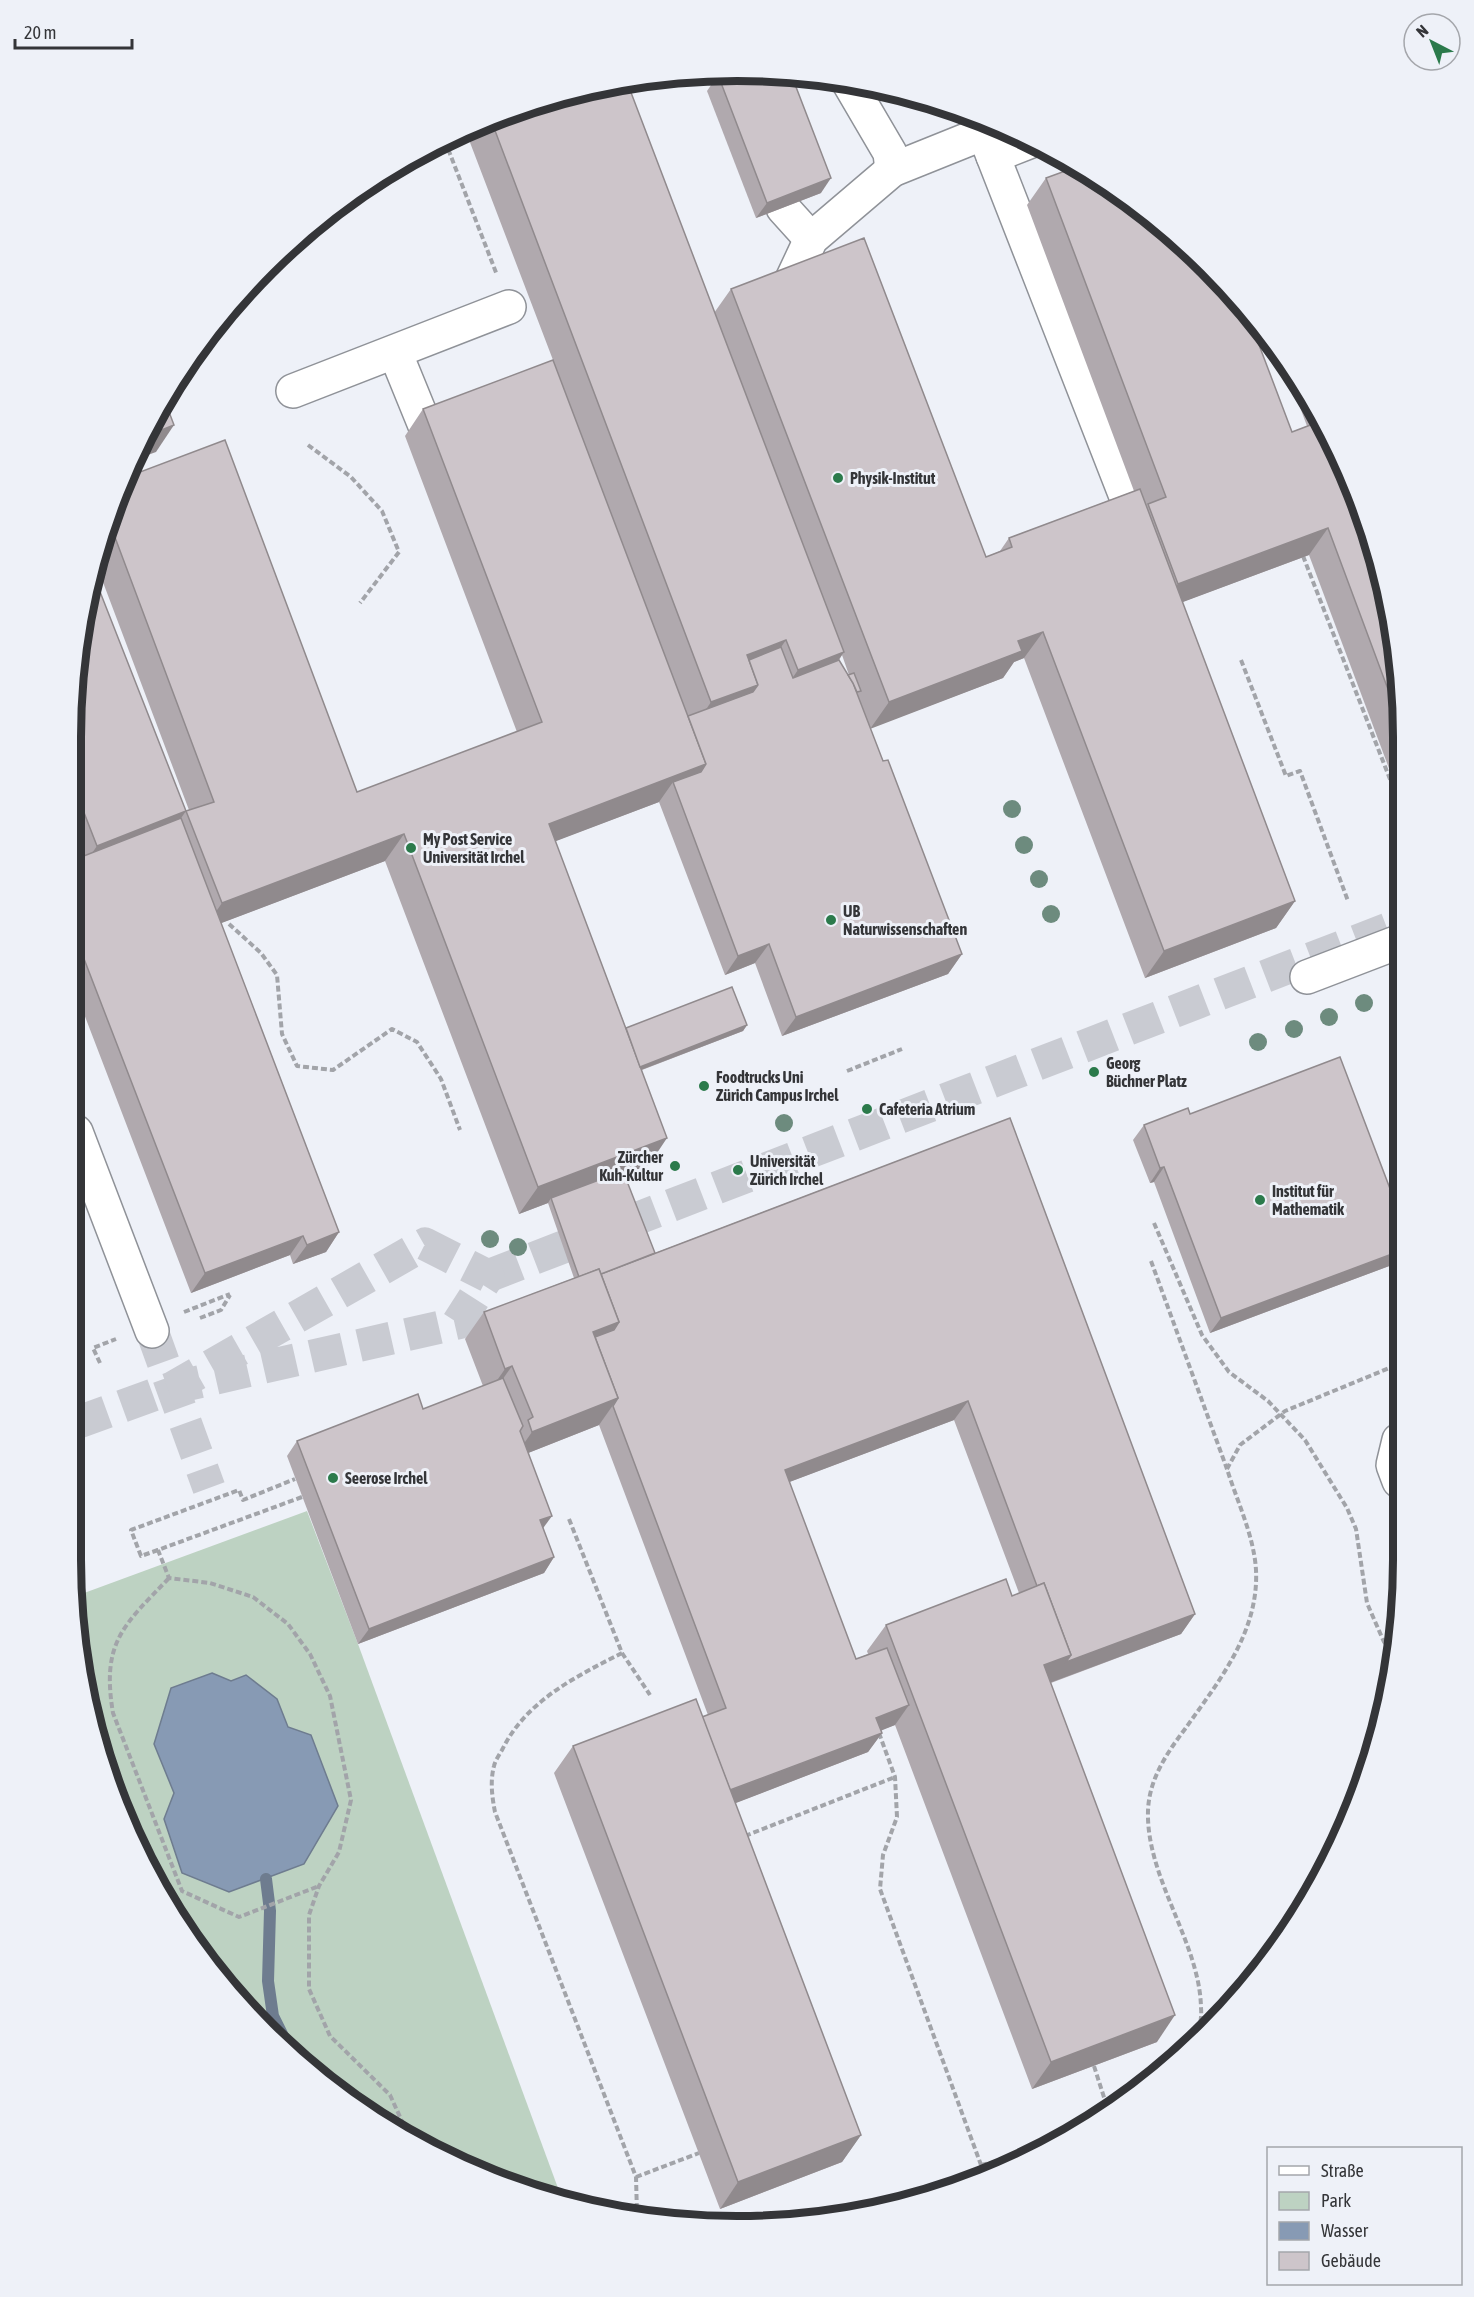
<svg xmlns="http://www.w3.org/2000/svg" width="1474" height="2297" viewBox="0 0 1474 2297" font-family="'Asap Condensed',sans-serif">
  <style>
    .green { fill: #bdd2c2 }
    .water { fill: #879ab4; stroke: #6e7c8f; stroke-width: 1.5 }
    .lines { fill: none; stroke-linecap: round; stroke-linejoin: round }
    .stream { stroke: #6e7c8f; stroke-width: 12 }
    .minor-tunnel { stroke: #c9cbd2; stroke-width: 33; stroke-dasharray: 33 16; stroke-linecap: butt }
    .minor-casing { stroke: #8f9298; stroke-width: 36 }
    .path { stroke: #a2a4a9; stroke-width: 4; stroke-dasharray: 6 3; stroke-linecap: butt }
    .minor { stroke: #fff; stroke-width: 33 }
    .tree { fill: #6d8b7e }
    .wall { fill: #b0a9ae; fill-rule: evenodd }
    .shaded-wall { fill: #908a8d }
    .building { fill: #cdc5ca; stroke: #908a8d; stroke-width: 1.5 }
    .poi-dot { fill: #2b7a4b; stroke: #eef1f8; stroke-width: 2 }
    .labels { text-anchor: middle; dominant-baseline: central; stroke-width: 6; stroke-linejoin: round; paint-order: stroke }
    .poi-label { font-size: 16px; font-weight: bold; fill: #343538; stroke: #eef1f8; text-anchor: start }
    .rim { fill: none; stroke: #343538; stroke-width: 8 }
  </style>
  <rect width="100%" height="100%" fill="#eef1f8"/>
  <polygon class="green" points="307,1511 358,1644 562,2199 522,2191 404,2137 331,2089 236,2000 183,1931 106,1774 76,1647 76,1596"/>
  <polygon class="water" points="212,1673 231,1681 246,1675 277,1699 288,1727 311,1735 338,1806 304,1864 229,1892 182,1873 164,1819 174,1793 154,1744 171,1688"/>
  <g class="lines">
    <polyline class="stream" points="266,1879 270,1911 268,1981 273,2016 288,2046 307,2066"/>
    <g class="minor-tunnel">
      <polyline points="488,1276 1401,924"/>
      <polyline points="152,1331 209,1488"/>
      <polyline points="76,1423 172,1388 458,1323 488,1276 425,1244 172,1388"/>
    </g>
    <g class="minor-casing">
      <g id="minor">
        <polyline points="849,83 890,153 892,170"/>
        <polyline points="993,156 1034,140"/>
        <polyline points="783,208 811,239"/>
        <polyline points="789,286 811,239 892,170 984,133 1129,504"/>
        <polyline points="395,352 426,428"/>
        <polyline points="293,391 509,307"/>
        <polyline points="1307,977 1401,941"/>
        <polyline points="76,1132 152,1331"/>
        <polyline points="1399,1481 1393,1465 1399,1440"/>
      </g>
    </g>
    <g class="path">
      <polyline points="445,141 497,275"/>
      <polyline points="308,445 351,477 382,511 399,552 360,603"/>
      <polyline points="1303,556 1402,810"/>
      <polyline points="1241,660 1286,776 1300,771 1348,901"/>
      <polyline points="229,924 261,953 277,975 282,1034 297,1066 333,1070 392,1029 417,1042 441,1079 460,1130"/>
      <polyline points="847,1071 902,1049"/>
      <polyline points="1154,1223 1202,1335 1229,1372 1268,1401 1305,1440 1347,1508 1356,1529 1367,1603 1384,1642 1396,1655"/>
      <polyline points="1151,1261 1227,1469"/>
      <polyline points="184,1312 230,1294"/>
      <polyline points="200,1318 221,1310 230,1295"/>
      <polyline points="100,1363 93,1348 116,1339"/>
      <polyline points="302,1497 158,1550 169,1578 210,1583 253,1597 288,1624 310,1654 330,1696 351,1800 339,1852 319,1886 309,1915 309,1989 330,2036 390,2095 411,2141"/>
      <path d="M569,1519l53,134c-47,24 -96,48 -120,97 -3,5 -7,11 -8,16 -4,15 -2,31 1,46l141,365 1,37"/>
      <polyline points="158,1550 141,1556 131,1530 239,1490 243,1500 295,1479"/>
      <path d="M169,1578c-45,47 -68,64 -56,135l69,178 57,26 80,-31"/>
      <polyline points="622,1653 650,1695"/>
      <polyline points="879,1733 895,1777 897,1817 883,1855 880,1889 981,2165 981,2177"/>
      <polyline points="745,1836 895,1777"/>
      <path d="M1198,2040c1,-11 4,-22 3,-32 -1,-65 -55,-130 -53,-197 1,-32 19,-58 37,-82 34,-48 74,-97 71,-159 -2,-34 -19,-69 -29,-101l13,-24 45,-34 114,-47"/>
      <polyline points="1094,2066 1109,2113"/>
      <polyline points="981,2165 1032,2154 1050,2147"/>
      <polyline points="636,2177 699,2153"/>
    </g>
    <use href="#minor" class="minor"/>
  </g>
  <g class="tree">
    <circle cx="1012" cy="809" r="9"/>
    <circle cx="1024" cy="845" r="9"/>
    <circle cx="1039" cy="879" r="9"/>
    <circle cx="1051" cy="914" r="9"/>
    <circle cx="1364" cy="1003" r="9"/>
    <circle cx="1329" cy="1017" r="9"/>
    <circle cx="1294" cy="1029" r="9"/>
    <circle cx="1258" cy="1042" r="9"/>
    <circle cx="784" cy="1123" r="9"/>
    <circle cx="490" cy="1239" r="9"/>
    <circle cx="518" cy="1247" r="9"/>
  </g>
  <g class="wall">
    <polygon points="718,75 821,193 756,218 707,91"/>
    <path d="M523,106l191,207 17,-24 255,268 14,-6 9,-13 125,-47 -107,-286 19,-27 23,-8 -1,-1 3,-5 72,44 149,224 15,-6 -21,-56 49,72 67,251v110l-93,-248 -127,47 113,299 -19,27 -131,50 -121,-320 -10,4 -11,16 -133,50 13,33 79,193 -14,20 -166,62 -27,-73 -30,12 -66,-173 -104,39 71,187 121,-3 -4,6 -101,39 7,95 -25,9 31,79 355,-135 185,496 -14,20 -130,49 106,359 -125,47 -137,-364 -14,5 1,3 -14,19 -133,51 126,332 -19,27 -122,47 -166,-436 19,-27 135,-31 -109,-290 -71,28 15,75 11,29 -10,16 -186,71 -71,-188 10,-15 126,-32 60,-23 -18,-47 19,-27 90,-34 -26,-75 -29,11 -134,-353 -164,62 118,309 -13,20 -33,12 -3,-9 -99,38 -115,-300v-343l110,161 -5,7 5,-7 3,-1 -91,-241 23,-87 236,310 160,-60 -112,-296 18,-27 130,-49 -87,-228zM842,655l7,20h-1l-9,-15zM954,1420l65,173 -7,3 -126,29 -19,26 1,3 -12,5 -67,-177z"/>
    <polygon points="1190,1114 1400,1215 1400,1262 1210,1333 1154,1182 1150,1183 1133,1140 1144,1125"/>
  </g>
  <g class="shaded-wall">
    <polygon points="831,178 821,193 756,218 767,203"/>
    <polygon points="174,425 156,452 134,460 149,435"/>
    <polygon points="1328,528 1309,555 1159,611 1178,584"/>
    <polygon points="1043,632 1024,658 1014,662 1003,678 870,729 889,702 1018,641"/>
    <polygon points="786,640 767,667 746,675 747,655"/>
    <polygon points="844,652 825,679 779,697 798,670"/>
    <polygon points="758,685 739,711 693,729 711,702"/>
    <polygon points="706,764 687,791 673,782 659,802 530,851 549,824"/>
    <polygon points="186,811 167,838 78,873 97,846"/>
    <polygon points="404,834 385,861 203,930 222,903"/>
    <polygon points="1295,901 1276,928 1145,978 1164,951"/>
    <polygon points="769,944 755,963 725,975 738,956"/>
    <polygon points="962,954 948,974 782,1036 796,1017"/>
    <polygon points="747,1025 743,1031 633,1073 637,1068"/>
    <polygon points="667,1138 649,1165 553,1201 551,1198 548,1203 519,1214 538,1187"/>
    <polygon points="1164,1167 1154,1182 1150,1183 1160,1168"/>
    <polygon points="339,1232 326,1252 293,1264 307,1245"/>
    <polygon points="303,1236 290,1255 191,1293 205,1273"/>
    <polygon points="1400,1251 1400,1262 1210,1333 1221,1318"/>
    <polygon points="619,1322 600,1349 593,1332"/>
    <polygon points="512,1366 493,1393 486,1396 505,1369"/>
    <polygon points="618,1398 599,1425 513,1459 532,1432"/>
    <polygon points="968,1401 954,1420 771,1489 785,1470"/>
    <polygon points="552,1516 541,1531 540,1520"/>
    <polygon points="554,1557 544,1573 358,1644 369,1629"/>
    <polygon points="1195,1614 1181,1634 1025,1692 1044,1665 1071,1655"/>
    <polygon points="909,1705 895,1725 863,1738 876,1718"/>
    <polygon points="882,1733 868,1752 710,1813 723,1793"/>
    <polygon points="1175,2015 1157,2042 1032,2089 1051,2062"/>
    <polygon points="861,2135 842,2162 720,2209 738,2182"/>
  </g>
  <g class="building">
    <polygon points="781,72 791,74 831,178 767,203 718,75 721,74"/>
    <polygon points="627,82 844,652 798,670 786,640 747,655 758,685 711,702 491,120 523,106"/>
    <polygon points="1076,167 1143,208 1238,298 1245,308 1292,432 1321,421 1335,442 1381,564 1402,693 1402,727 1328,528 1178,584 1148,504 1166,497 1046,178"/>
    <polygon points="864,238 986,557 1012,547 1009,538 1140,489 1295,901 1164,951 1043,632 1018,641 1022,651 889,702 731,289"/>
    <polygon points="553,360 706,764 549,824 667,1138 538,1187 404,834 222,903 186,811 214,802 110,524 121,482 124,478 225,440 357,792 542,722 423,409"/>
    <polygon points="1299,389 1321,421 1312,424"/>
    <polygon points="166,404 174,425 149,435"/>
    <polygon points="95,579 186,811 97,846 76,792 76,650"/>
    <polygon points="781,647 793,678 839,660 853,683 883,761 888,760 962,954 796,1017 769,944 738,956 673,782 701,772 706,764 688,716 753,692 758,685 749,660"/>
    <polygon points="854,673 861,691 857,692 853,683 848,675"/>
    <polygon points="181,818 339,1232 307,1245 303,1236 205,1273 76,938 76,859"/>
    <polygon points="732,987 747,1025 640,1067 626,1028"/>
    <polygon points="1340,1057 1400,1215 1400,1251 1221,1318 1164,1167 1160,1168 1144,1125 1188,1108 1190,1114"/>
    <polygon points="1010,1118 1195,1614 1066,1662 1071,1655 1044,1583 1037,1586 968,1401 785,1470 856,1659 887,1648 909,1705 876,1718 882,1733 730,1790 702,1717 726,1708 613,1406 618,1398 595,1337 614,1330 619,1322 601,1274"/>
    <polygon points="623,1171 655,1253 601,1274 599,1269 579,1277 551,1198"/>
    <polygon points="599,1269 619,1322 593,1332 618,1398 532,1432 528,1420 533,1417 512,1366 505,1369 484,1312"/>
    <polygon points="503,1378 523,1426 520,1431 552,1516 540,1520 554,1557 369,1629 297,1441 418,1394 423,1409"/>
    <polygon points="1006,1579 1012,1596 1044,1583 1071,1655 1044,1665 1175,2015 1051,2062 886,1625"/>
    <polygon points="696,1699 861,2135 738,2182 573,1746"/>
  </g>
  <g class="poi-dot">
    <circle cx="838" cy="478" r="6"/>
    <circle cx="411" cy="848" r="6"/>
    <circle cx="831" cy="920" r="6"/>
    <circle cx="1094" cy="1072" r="6"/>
    <circle cx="704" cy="1086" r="6"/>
    <circle cx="867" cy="1109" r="6"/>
    <circle cx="675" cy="1166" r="6"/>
    <circle cx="738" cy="1170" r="6"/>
    <circle cx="1260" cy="1200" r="6"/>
    <circle cx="333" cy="1478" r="6"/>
  </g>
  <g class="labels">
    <g class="poi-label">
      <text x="850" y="478">Physik-Institut</text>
      <text x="423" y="839">My Post Service<tspan x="423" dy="18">Universität Irchel</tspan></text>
      <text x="843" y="911">UB<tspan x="843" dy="18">Naturwissenschaften</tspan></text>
      <text x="1106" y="1063">Georg<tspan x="1106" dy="18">Büchner Platz</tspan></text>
      <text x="716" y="1077">Foodtrucks Uni<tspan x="716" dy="18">Zürich Campus Irchel</tspan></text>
      <text x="879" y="1109">Cafeteria Atrium</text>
      <text x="663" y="1157" text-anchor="end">Zürcher<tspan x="663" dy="18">Kuh-Kultur</tspan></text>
      <text x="750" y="1161">Universität<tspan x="750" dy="18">Zürich Irchel</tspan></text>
      <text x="1272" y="1191">Institut für<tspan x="1272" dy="18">Mathematik</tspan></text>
      <text x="345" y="1478">Seerose Irchel</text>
    </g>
  </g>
  <path d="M0 0H1474V2297H0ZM737 81H737A656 656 0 0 1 1393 737V1560A656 656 0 0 1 737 2216H737A656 656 0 0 1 81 1560V737A656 656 0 0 1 737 81Z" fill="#eef1f8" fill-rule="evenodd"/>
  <path class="rim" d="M737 81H737A656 656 0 0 1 1393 737V1560A656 656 0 0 1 737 2216H737A656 656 0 0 1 81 1560V737A656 656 0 0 1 737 81Z"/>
  <rect x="1267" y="2147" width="195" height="138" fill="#eef1f8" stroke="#a4a6ab" stroke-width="1.5"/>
  <rect x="1279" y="2166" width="30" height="9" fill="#ffffff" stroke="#a4a6ab" stroke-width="1.5"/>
  <text x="1321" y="2177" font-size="18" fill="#343538">Straße</text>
  <rect x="1279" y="2192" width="30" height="18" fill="#bdd2c2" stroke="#a4a6ab" stroke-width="1.5"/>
  <text x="1321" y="2207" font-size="18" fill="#343538">Park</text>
  <rect x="1279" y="2222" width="30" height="18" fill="#879ab4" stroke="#a4a6ab" stroke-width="1.5"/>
  <text x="1321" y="2237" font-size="18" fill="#343538">Wasser</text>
  <rect x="1279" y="2252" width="30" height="18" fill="#cdc5ca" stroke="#a4a6ab" stroke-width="1.5"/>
  <text x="1321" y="2267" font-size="18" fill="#343538">Gebäude</text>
  <g transform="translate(1432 42) rotate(318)"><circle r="28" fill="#eef1f8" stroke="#a4a6ab" stroke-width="1.5"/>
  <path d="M0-4.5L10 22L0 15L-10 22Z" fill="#2b7a4b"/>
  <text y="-9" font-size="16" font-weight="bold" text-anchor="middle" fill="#343538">N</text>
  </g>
  <path d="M15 39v9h117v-9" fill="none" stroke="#343538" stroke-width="3"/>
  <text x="24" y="39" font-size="18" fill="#343538" stroke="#eef1f8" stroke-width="4.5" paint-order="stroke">20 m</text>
</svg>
